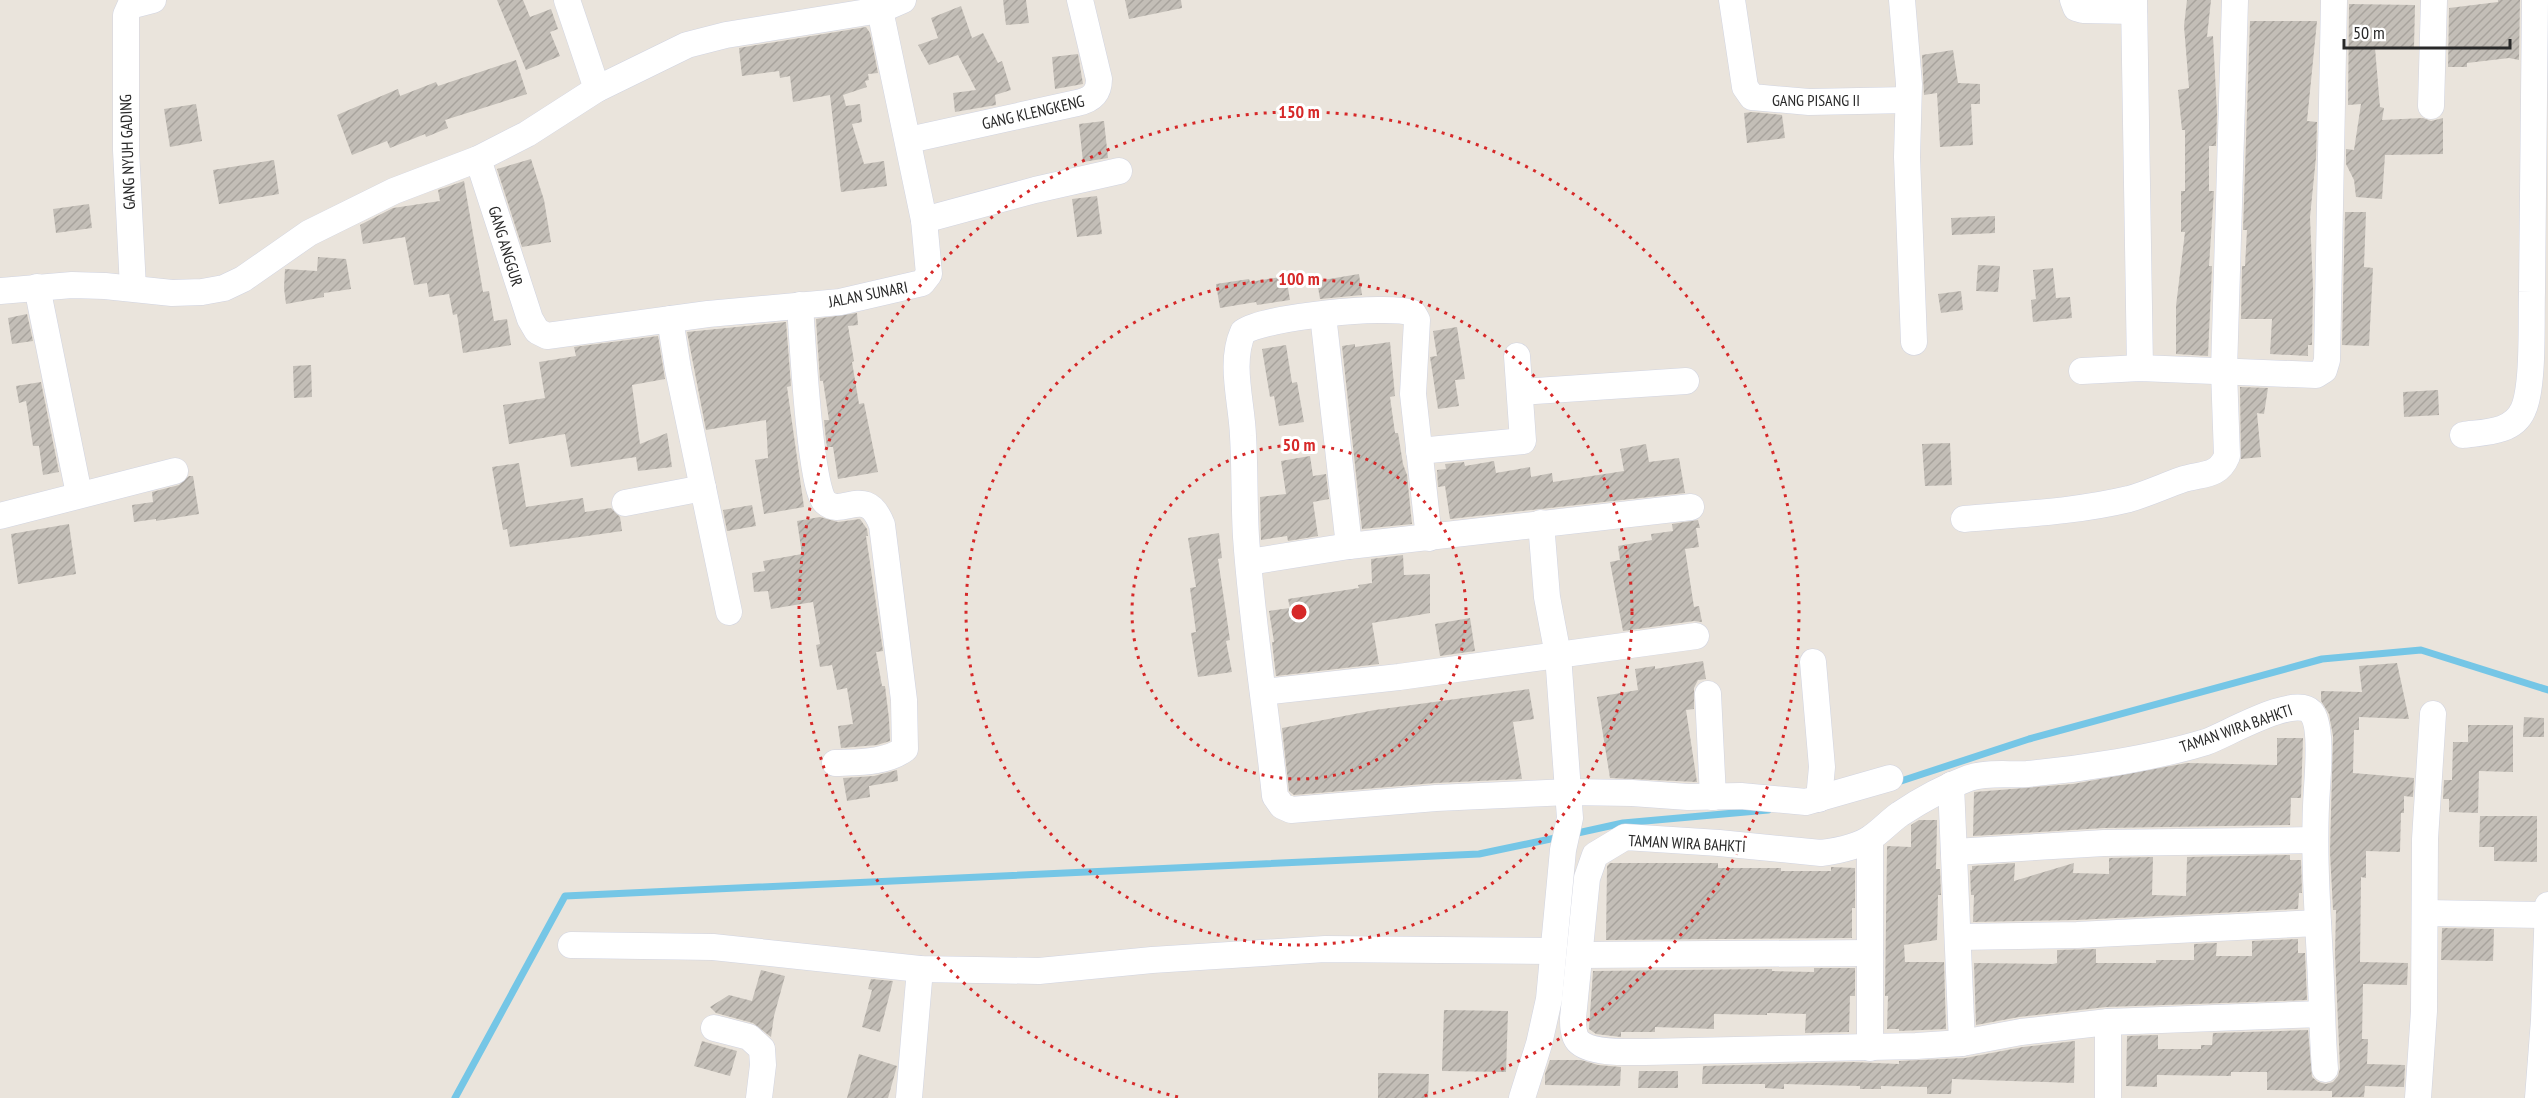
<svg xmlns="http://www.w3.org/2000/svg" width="2548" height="1098" viewBox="0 0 2548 1098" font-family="'PT Sans Narrow',sans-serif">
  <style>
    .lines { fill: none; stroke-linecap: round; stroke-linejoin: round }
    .stream { stroke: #75c6e6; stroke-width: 7 }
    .building { fill: url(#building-hatch) }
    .minor-casing { stroke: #d1d4e1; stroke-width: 27 }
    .minor { stroke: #fff; stroke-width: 26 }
    .ring { fill: none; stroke: #d62828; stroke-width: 3; stroke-dasharray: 3 6 }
    .labels { text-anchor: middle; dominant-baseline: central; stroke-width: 6; stroke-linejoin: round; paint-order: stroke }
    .street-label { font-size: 16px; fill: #292929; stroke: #fff }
    .centre { fill: #d62828; stroke: #fff; stroke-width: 3 }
    .ring-label { font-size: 18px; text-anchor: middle; font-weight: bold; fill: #d62828; stroke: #fff; stroke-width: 6; stroke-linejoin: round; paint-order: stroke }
  </style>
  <defs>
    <pattern id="building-hatch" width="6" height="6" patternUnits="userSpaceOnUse" patternTransform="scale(1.5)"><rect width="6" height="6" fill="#c3beb7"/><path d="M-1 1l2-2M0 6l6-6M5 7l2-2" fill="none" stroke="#a8a39d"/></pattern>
  </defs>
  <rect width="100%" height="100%" fill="#eae4dc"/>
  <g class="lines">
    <g class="stream">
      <polyline points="1895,783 2029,739 2322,659 2421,650 2548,690"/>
      <polyline points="1573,834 1623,823 1768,810"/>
      <polyline points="455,1098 565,896 1479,854 1560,837"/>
    </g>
  </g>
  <g class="building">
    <polygon points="497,0 523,0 530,17 551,9 558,29 550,32 560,56 526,70"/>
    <polygon points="1003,0 1026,0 1029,23 1006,25"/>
    <polygon points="1125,0 1181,0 1182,8 1129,19"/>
    <polygon points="2187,0 2211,0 2207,37 2213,36 2217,113 2216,146 2209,146 2209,191 2214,191 2209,266 2212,266 2208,356 2176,354 2176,306 2185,232 2181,232 2181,191 2185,191 2185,130 2182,130 2178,90 2189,88 2184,26"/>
    <polygon points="2498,0 2520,0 2519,60 2509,58 2467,63 2467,67 2448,67 2449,8 2498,2"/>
    <polygon points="2349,4 2415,5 2414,48 2375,48 2380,107 2384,108 2382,120 2423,118 2431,121 2443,118 2443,154 2385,155 2382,199 2356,197 2354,180 2346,164 2346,149 2354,150 2361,104 2348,105"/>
    <polygon points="961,6 972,38 983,33 998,63 1002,61 1011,90 995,95 996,105 955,112 953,93 976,90 958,55 929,65 918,45 938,38 931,18"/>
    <polygon points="2250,21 2317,21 2307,121 2317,122 2316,157 2310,217 2313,288 2312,345 2308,345 2308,356 2270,354 2272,319 2241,319 2242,266 2245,266 2247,230 2243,230"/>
    <polygon points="866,27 870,33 878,73 868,74 869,80 865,81 867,87 843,95 846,106 860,104 862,122 852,124 864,164 884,161 887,186 841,192 830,95 793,102 790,76 780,78 779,71 742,76 739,48"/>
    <polygon points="1953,50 1958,83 1980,84 1980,104 1971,104 1973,145 1940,147 1937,93 1924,95 1922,55"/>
    <polygon points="1078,54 1083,84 1055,89 1052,57"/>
    <polygon points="516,60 527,94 445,120 448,128 426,137 425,134 390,148 387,141 352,155 337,115 398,89 400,96 436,82 438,86"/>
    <polygon points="196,104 202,141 170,147 164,109"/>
    <polygon points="1752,112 1782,115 1785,138 1747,143 1744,113"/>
    <polygon points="1104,121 1108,158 1083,162 1079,124"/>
    <polygon points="531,159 544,200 551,242 522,247 497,169"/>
    <polygon points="274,160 279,194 219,204 213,170"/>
    <polygon points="464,181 483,292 489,291 494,321 507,319 511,345 463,353 457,314 453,315 449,294 429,297 427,283 414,285 405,237 363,244 360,225 393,208 440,201 438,190"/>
    <polygon points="1097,196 1102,234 1077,237 1072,199"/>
    <polygon points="89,204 92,228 56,233 53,209"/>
    <polygon points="2345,212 2366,212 2364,267 2373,268 2369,346 2342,345"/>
    <polygon points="1995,216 1995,233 1952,235 1951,218"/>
    <polygon points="318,257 346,259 351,289 324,293 324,297 286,304 284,288 285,269 317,271"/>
    <polygon points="1978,265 2000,266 1998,292 1976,291"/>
    <polygon points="2053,268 2056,298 2070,297 2072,318 2033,322 2031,300 2036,299 2033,270"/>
    <polygon points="1359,274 1362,295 1320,299 1317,281"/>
    <polygon points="1286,276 1290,300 1257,305 1256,302 1220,308 1216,284 1249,279 1250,282"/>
    <polygon points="1961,291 1963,310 1941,313 1938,294"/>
    <polygon points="857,313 858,325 848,326 854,361 852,362 859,404 864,403 878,472 838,479 833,447 827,447 826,440 824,420 829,420 823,381 820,381 816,319"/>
    <polygon points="27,314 33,341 12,344 8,318"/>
    <polygon points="786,322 791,386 787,387 804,507 764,514 755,460 768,458 766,420 706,430 687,332"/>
    <polygon points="1457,327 1465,379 1455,380 1459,406 1438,409 1430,357 1437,356 1433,331"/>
    <polygon points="658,336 665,379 632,385 640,444 667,433 672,467 638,471 636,457 571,467 565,434 509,444 503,405 545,398 539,362 576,356 574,347"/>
    <polygon points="1390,342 1395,396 1390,397 1395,433 1398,433 1403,464 1407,475 1412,524 1362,529 1342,346 1355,344 1355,347"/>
    <polygon points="1286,345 1292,383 1297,382 1304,422 1279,426 1274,396 1270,397 1262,349"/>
    <polygon points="311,365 312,397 294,398 293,366"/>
    <polygon points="41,382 59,472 43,475 39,446 33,446 26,401 19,403 16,386"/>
    <polygon points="2240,387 2268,388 2264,414 2257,413 2261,457 2241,459"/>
    <polygon points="2438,390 2439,415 2404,417 2403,392"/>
    <polygon points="1950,443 1952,485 1925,486 1922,444"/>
    <polygon points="1646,444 1649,462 1679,458 1685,493 1450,519 1445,486 1438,487 1437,470 1446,469 1445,464 1464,462 1465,466 1494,461 1496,473 1530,467 1531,477 1552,473 1553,482 1624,471 1620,449"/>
    <polygon points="1310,456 1313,476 1326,474 1329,499 1313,502 1318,536 1288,541 1287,536 1261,540 1260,497 1286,494 1281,461"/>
    <polygon points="519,463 526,507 583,498 585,512 611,508 620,517 622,531 510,547 507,529 503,530 492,467"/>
    <polygon points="189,476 193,476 199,514 156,521 156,519 134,522 132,505 153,502 152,492 179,485"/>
    <polygon points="752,505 756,526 727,531 723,510"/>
    <polygon points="820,517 838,522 860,519 867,529 868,536 866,536 883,651 876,652 882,686 885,686 889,719 890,741 877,745 841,748 838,726 853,724 847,688 837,690 832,665 820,667 816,645 820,644 813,602 771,609 768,591 754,592 752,573 765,571 763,561 802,554 797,521"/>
    <polygon points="1698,520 1700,528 1696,528 1699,547 1685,549 1694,607 1699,606 1702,622 1694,621 1623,631 1610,562 1620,560 1618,546 1652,540 1651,534 1673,531 1672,524"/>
    <polygon points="69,524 76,574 18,584 11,534"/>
    <polygon points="1219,533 1222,558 1218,559 1230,640 1226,641 1232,672 1198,677 1191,633 1196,632 1190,588 1196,587 1188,538"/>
    <polygon points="1403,555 1404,575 1430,574 1430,613 1372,623 1379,664 1276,676 1272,642 1274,642 1269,611 1290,608 1288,599 1359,588 1358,585 1372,583 1371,559"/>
    <polygon points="1470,618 1475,651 1440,656 1435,624"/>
    <polygon points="1703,661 1706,679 1698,680 1694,688 1694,709 1686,710 1697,782 1610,778 1597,697 1638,690 1635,669 1655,666 1655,669"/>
    <polygon points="2397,663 2409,719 2359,717 2359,730 2354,730 2353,773 2414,778 2413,797 2404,796 2404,813 2401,813 2400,852 2366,851 2366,878 2361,877 2360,962 2408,963 2407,985 2363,984 2362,1039 2368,1039 2367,1064 2405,1065 2404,1087 2365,1086 2364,1097 2332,1097 2332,1091 2267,1090 2267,1072 2231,1072 2231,1076 2157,1075 2157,1087 2126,1086 2127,1036 2158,1035 2158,1049 2201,1049 2201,1045 2212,1045 2213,1033 2308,1030 2312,1077 2318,1082 2326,1084 2333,1082 2338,1076 2340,1068 2335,954 2336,910 2333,910 2330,852 2333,736 2329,714 2321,701 2321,691 2362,692 2359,666"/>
    <polygon points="1529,689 1534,719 1513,722 1522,779 1435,783 1294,795 1289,791 1282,728 1375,710"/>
    <polygon points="2524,717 2544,718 2544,737 2523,737"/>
    <polygon points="2468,725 2513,725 2513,772 2479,771 2478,813 2449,812 2449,799 2443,799 2444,780 2452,780 2453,742 2468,742"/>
    <polygon points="2277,738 2303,738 2301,798 2291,798 2290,825 2104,828 1973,836 1974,792 2073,784 2187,763 2277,765"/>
    <polygon points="897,770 898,781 869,786 870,797 847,801 843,778 874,776"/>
    <polygon points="2480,816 2537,816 2537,862 2494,861 2494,847 2479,847"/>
    <polygon points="1919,820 1937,820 1936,869 1940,869 1941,895 1938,895 1937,940 1904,945 1905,962 1944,962 1946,1029 1899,1031 1899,1029 1887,1029 1888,996 1885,996 1887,846 1911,847 1911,825"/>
    <polygon points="2290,855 2290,860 2301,860 2302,893 2299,893 2298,909 2076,920 1973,922 1974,895 1971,895 1970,870 1972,870 1972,866 2015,863 2014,881 2074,863 2073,873 2109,874 2109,858 2153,857 2152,895 2186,896 2187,857"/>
    <polygon points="1610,863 1718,863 1718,868 1781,868 1781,871 1831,871 1831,867 1855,868 1855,908 1852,908 1852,938 1606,940 1607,866"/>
    <polygon points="2442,928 2494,929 2493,961 2441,960"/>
    <polygon points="2298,939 2298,953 2305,953 2307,1000 2106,1007 2019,1017 1976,1025 1974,963 2053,964 2057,963 2057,950 2096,949 2096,963 2156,963 2156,960 2194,960 2194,944 2217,943 2216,956 2252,956 2252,941"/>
    <polygon points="1814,968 1855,968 1855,996 1850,996 1849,1032 1805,1033 1806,1014 1767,1013 1767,1015 1714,1014 1714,1029 1655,1027 1655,1032 1621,1032 1621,1037 1596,1034 1589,1029 1593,971 1772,969 1772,971 1814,972"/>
    <polygon points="761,970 785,976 774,1016 771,1037 753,1023 716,1013 710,1007 729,995 752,1001"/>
    <polygon points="871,979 893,981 880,1032 862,1027 872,990 868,989"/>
    <polygon points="1444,1010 1508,1011 1506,1072 1442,1071"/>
    <polygon points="702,1041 737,1051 730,1076 694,1066"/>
    <polygon points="2075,1041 2074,1083 1952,1079 1951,1094 1927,1094 1927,1087 1881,1086 1881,1089 1860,1089 1860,1086 1784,1084 1784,1089 1765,1088 1765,1084 1702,1084 1703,1066 1853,1062 1899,1064 1899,1061 1965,1058 2023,1047"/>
    <polygon points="859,1054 897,1066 888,1098 847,1098"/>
    <polygon points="1550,1060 1581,1060 1598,1065 1621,1067 1620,1086 1545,1085 1545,1074"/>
    <polygon points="1639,1071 1678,1071 1678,1088 1638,1088"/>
    <polygon points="1378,1073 1429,1074 1428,1098 1378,1098"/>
  </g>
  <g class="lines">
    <g class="minor-casing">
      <g id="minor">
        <polyline points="567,0 597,89"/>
        <polyline points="1732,0 1745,87 1752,97 1809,102 1908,100"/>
        <polyline points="1902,0 1909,84 1907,157 1914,342"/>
        <polyline points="2073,0 2076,8 2083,10 2134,11"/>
        <polyline points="2134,0 2140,368"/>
        <polyline points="2431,106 2434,0"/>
        <path d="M909,140l168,-37c14,-3 22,-9 22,-24l-19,-79"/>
        <polyline points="478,159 530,319 537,331 547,336 708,314 840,302 922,283 929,274 924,220 880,10"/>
        <polyline points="924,220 1035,190 1119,171"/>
        <polyline points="37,287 79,494"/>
        <polyline points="133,288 126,150 126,15 130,6 153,0"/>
        <polyline points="0,291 72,285 105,286 172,293 202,292 224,288 243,279 309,233 394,191 478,159 527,134 597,89 687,45 726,35 880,10 903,0"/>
        <path d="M800,305c2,29 10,184 25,197 18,17 41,-19 57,23l22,175 1,49c-19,14 -47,13 -70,14"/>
        <polyline points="1323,315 1349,546"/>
        <polyline points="670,319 678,369 729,612"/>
        <polyline points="2082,371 2140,368 2316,375 2324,370 2327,360 2334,0"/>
        <polyline points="1520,392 1686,381"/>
        <path d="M2463,435c21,-3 50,-2 60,-25 11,-23 8,-90 9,-118 1,-97 2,-195 3,-292"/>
        <polyline points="1419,451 1523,441 1517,356"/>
        <polyline points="625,503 703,488"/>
        <polyline points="0,516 175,471"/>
        <path d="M1964,519c55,-5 111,-7 165,-20 18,-5 35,-13 52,-19 20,-7 37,-2 46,-24l-3,-85 11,-371"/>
        <path d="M1429,538l-16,-144 4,-74 -4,-7c-26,-9 -148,4 -170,19 -14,31 -1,71 0,104 2,33 1,67 3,101 6,86 20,172 29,259l7,10 9,4 145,-12 133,-6 63,1 56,4 53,-1 65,6 84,-24"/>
        <polyline points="1249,562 1349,546 1691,507"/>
        <polyline points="1813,662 1822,767 1819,799"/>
        <polyline points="1263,692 1399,677 1696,636"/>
        <polyline points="1708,694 1713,797"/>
        <polyline points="1951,785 1962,1043"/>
        <polyline points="1870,839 1870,1048"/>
        <polyline points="1954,852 2104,843 2315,840"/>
        <polyline points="2425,913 2548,915"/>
        <polyline points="1958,937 2077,935 2318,923"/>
        <polyline points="571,945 713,947 920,969 1039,971 1152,960 1325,949 1553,951"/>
        <polyline points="1580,955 1870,953"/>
        <path d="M2321,1014l-213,8 -87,10 -59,11 -46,3 -271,6c-16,0 -55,2 -67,-11 -5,-6 -5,-16 -5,-23l14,-140 8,-23 30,-18 94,6 102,10c15,-2 38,-6 51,-16 10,-7 18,-16 28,-23 21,-14 45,-27 69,-36 17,-6 40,-3 58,-4 55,-5 127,-16 179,-32 20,-7 89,-48 105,-30 11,12 7,60 6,76 -4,57 0,114 3,172 2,36 2,73 5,109"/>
        <polyline points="714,1028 749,1037 762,1049 763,1065 759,1098"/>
        <polyline points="909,1098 920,969"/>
        <polyline points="1522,1098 1539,1044 1549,999 1563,850 1570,818 1558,655 1547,597 1541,523"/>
        <polyline points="2108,1098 2108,1022"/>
        <polyline points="2418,1098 2424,1011 2425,839 2433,714"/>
        <polyline points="2538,1098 2544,1020 2548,905"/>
      </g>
    </g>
    <use href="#minor" class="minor"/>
  </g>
  <g class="ring">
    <circle cx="1299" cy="612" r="167"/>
    <circle cx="1299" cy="612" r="333"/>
    <path d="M1178 1097A500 500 0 1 1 1420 1097"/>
  </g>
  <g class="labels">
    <g class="street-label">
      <text x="1816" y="100">GANG PISANG II</text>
      <text transform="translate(1033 112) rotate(-13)">GANG KLENGKENG</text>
      <text transform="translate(127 152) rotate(-92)">GANG NYUH GADING</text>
      <text transform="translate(506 246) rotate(73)">GANG ANGGUR</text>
      <text transform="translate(868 294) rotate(-11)">JALAN SUNARI</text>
      <text transform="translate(2236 728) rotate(-19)">TAMAN WIRA BAHKTI</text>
      <text transform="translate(1687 843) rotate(3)">TAMAN WIRA BAHKTI</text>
    </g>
  </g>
  <circle cx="1299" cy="612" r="9" class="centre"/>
  <g class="ring-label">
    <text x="1299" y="118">150 m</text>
    <text x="1299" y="285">100 m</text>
    <text x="1299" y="451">50 m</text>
  </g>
  <path d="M2344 39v9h166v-9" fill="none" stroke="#292929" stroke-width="3"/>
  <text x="2353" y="39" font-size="18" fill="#292929" stroke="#ffffff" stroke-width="4.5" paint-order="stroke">50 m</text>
</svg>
